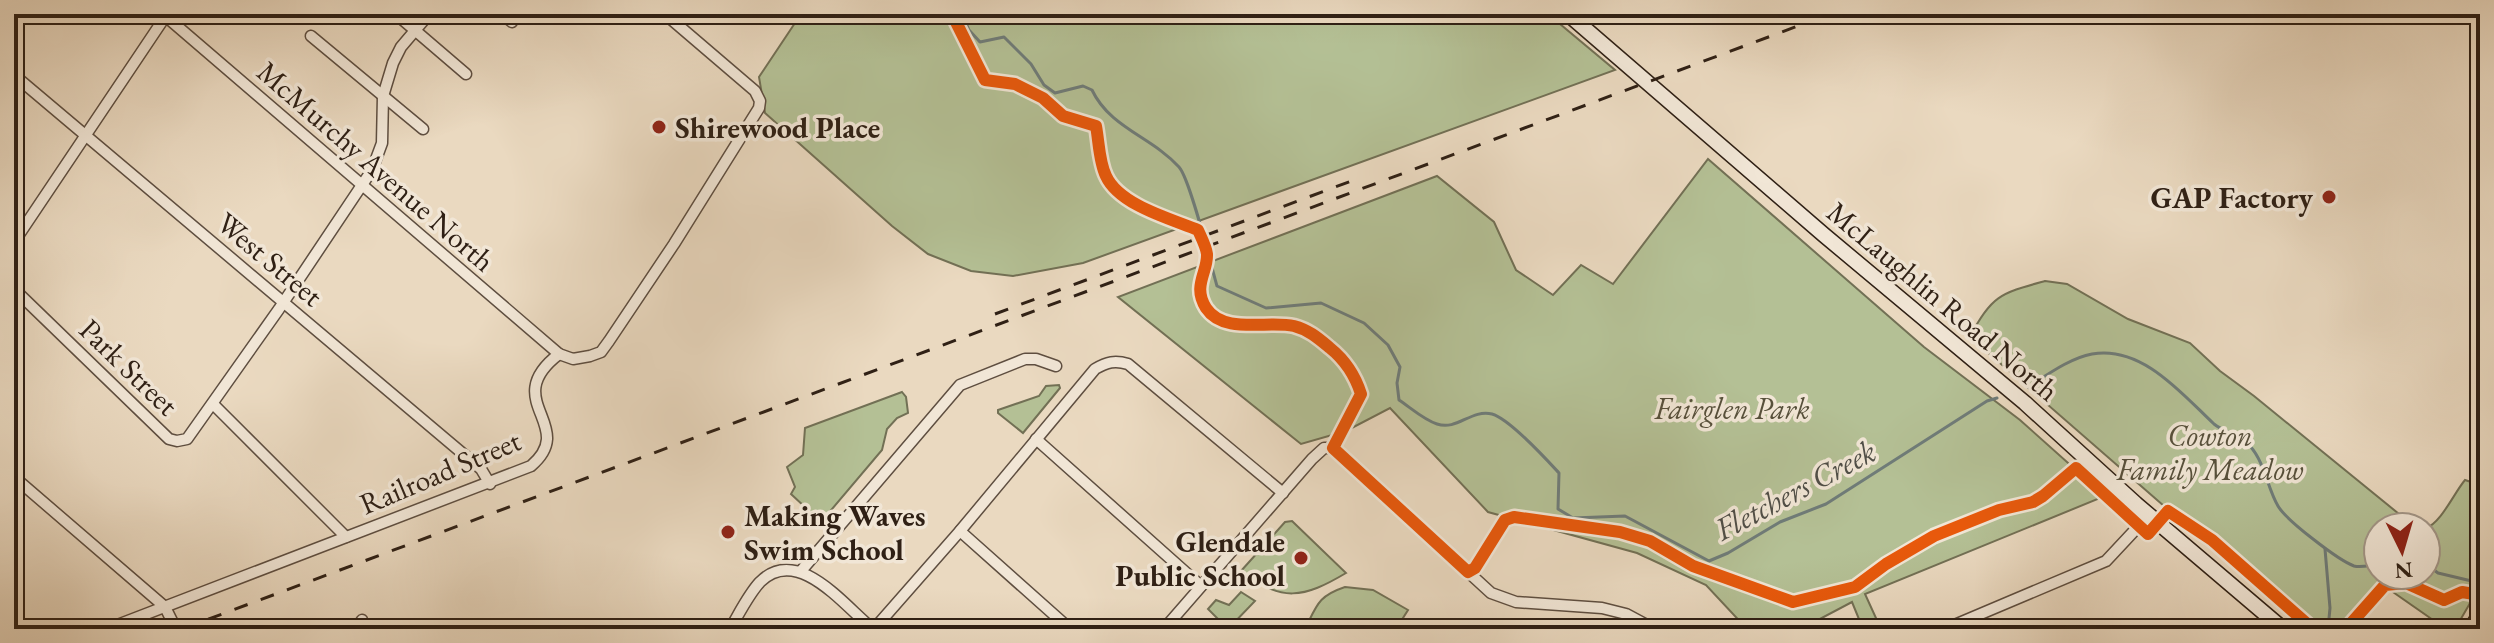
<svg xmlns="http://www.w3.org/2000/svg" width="2494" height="643" viewBox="0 0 2494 643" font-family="'EB Garamond',serif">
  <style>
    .green { fill: #b4c095; stroke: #727055; stroke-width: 2 }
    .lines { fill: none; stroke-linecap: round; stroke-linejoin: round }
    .stream { stroke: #6f7c79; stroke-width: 3 }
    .street-casing { stroke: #5e4e40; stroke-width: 13 }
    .secondary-casing { stroke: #2f2015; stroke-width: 17 }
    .street { stroke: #f1e6d6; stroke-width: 10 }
    .secondary { stroke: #f1e6d6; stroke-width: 14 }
    .rail { stroke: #2f2015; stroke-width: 3; stroke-dasharray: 14 14; stroke-linecap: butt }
    .cycleway-casing { stroke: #f1e6d6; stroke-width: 17 }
    .cycleway { stroke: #e8590c; stroke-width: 12 }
    .poi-dot { fill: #8f2418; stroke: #f1e6d6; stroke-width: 3 }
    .labels { text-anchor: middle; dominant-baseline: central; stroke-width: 7; stroke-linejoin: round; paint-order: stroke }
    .poi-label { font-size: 30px; font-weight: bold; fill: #2f2015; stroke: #f1e6d6; text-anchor: start }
    .street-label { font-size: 30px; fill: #2f2015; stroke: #f1e6d6 }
    .park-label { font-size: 30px; font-style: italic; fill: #57503b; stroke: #f1e6d6 }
    .water-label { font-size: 32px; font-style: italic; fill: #4f4e47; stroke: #f1e6d6 }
  </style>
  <rect width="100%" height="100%" fill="#ead9c0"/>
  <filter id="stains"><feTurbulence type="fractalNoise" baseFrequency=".0025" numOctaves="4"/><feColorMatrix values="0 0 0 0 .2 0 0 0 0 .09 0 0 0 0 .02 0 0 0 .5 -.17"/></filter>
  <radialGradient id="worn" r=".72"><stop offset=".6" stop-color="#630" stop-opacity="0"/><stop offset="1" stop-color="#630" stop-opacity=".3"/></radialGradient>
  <g class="green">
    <polygon points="801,14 1548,14 1615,70 1083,263 1013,276 971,271 928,254 892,226 765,113 759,77"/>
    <polygon points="1708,159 1924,347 2020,420 2105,496 1865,594 1881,629 1863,629 1852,602 1801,629 1747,629 1706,585 1637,553 1488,512 1390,408 1346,431 1301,444 1118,297 1437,176 1494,222 1516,270 1553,295 1581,265 1613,284"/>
    <path d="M2045,281l22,3 61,35 62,24 30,28 34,25 161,131h-37v48h48v-47c15,-5 28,-35 39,-48l15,5v101l-25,43h-9l-56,-39 -41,39h-35l-100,-88 -42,-28 -202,-176c21,-42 32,-44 75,-56z"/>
    <polygon points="1059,385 1060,388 1023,433 998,413 998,410 1039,396 1046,386"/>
    <polygon points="902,392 906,397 908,413 897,418 887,429 882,450 821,522 791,494 795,487 787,467 803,455 805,428"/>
    <path d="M1292,521l54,52c-42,25 -65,30 -105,-2l44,-49z"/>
    <path d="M1345,587l28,3 35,20 -12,19h-91c12,-24 13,-33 40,-42z"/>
    <polygon points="1241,592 1255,601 1228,629 1208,609 1216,600 1229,605"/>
  </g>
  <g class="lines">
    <g class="stream">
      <path d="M962,14l7,16 11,12 24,-5 27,27 13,21 11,8 28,-7 9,4c18,38 60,47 87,77 11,12 32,98 38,119l49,22 55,-5 43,20 24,22 12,22 -3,16 2,17c12,8 25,20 38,24 20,7 34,-15 55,-10 18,5 54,45 67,59l-1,36 15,9 52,-2 84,45 19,-8 52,-31 46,-18 161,-103 10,-3"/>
      <path d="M2028,387c19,-12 42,-29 64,-33 50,-9 90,40 122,70 11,9 26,10 36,22 15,17 17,41 28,60 8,14 60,54 76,60 7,2 17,-1 24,-1"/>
      <polyline points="2325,549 2330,608 2328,629"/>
      <polyline points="2426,564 2438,573 2480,583"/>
    </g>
    <g class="street-casing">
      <g id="street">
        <polyline points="163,14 559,354 573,359 590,356 601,352 609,341 674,244 759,108 760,101 755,91 665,14"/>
        <polyline points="396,14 466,74"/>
        <polyline points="502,14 512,22"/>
        <polyline points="311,36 423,129"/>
        <polyline points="14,75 481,469 490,484"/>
        <polyline points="14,242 167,14"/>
        <polyline points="14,289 169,439 177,441 187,439 279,309 372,170 382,143 383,96 393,63 401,47 429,14"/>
        <polyline points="213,404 346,537"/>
        <polyline points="1036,439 1201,586"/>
        <polyline points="14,477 165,607 176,629"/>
        <polyline points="960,531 1070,629"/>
        <polyline points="801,571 960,385 1025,359 1036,359 1056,366"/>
        <path d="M107,629l424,-163c48,-41 -33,-65 28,-112"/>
        <polyline points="356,629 362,620"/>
        <path d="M730,629c9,-15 18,-34 30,-47 38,-38 85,25 113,47"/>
        <path d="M874,629l86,-98 135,-162c12,-7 20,-9 33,-5l155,129"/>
        <polyline points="1164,629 1312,459 1324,448 1333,448 1491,593 1516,602 1602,608 1626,614 1654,629"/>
        <polyline points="1945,629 2106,561 2149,515"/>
      </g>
    </g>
    <g class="secondary-casing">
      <g id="secondary">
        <polyline points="1568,14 1824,235 2025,403 2136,504 2283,629"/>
        <polyline points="2471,629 2480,614"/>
      </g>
    </g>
    <use href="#street" class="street"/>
    <use href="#secondary" class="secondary"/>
    <g class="rail">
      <polyline points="995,314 1354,180"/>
      <polyline points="182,629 1830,14"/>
    </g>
    <g class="cycleway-casing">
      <g id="cycleway">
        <path d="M952,14l33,66 30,4 28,14 20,18 33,10c3,16 3,36 10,50 13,29 65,43 92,54 3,7 8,16 9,24 1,18 -15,32 -1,54 18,27 62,12 88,18 15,4 24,12 36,22 15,12 25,27 31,46l-28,54 135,124 7,-4 30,-48 9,-3 106,15 30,9 43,25 100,36 62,-15 31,-23 48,-28 65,-26 34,-8 10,-6 33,-28 72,66 20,-23 44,29 101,89"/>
        <polyline points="2346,629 2385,585 2406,583 2444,600 2462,592 2480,595"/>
      </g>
    </g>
    <use href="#cycleway" class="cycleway"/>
  </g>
  <g class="poi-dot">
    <circle cx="659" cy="127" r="8"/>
    <circle cx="2329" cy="197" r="8"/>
    <circle cx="728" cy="532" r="8"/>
    <circle cx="1301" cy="558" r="8"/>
  </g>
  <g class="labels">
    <g class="poi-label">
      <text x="675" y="127">Shirewood Place</text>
      <text x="2313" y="197" text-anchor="end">GAP Factory</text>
      <text x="744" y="515">Making Waves<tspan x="744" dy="34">Swim School</tspan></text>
      <text x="1285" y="541" text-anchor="end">Glendale<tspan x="1285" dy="34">Public School</tspan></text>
    </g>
    <g class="street-label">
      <text transform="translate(376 166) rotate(41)">McMurchy Avenue North</text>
      <text transform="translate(270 259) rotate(40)">West Street</text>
      <text transform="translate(1943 301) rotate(40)">McLaughlin Road North</text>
      <text transform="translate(129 367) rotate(44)">Park Street</text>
      <text transform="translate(440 472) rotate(-23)">Railroad Street</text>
    </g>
    <g class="park-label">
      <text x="1732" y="408">Fairglen Park</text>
      <text x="2210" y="435">Cowton<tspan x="2210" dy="34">Family Meadow</tspan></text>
    </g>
    <g class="water-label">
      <text transform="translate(1795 490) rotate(-28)">Fletchers Creek</text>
    </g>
  </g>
  <rect width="2494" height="643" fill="none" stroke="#ead9c0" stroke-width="48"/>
  <rect x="16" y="16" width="2462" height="611" fill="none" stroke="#2f2015" stroke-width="4"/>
  <rect x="24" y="24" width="2446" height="595" fill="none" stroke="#2f2015" stroke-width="2"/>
  <g transform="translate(2402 551) rotate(175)"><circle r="38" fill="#f1e6d6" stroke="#a39789" stroke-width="2"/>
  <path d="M0-6L14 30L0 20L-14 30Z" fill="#8f2418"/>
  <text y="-12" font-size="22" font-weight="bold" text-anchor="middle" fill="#2f2015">N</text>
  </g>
  <rect width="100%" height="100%" filter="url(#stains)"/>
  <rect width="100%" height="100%" fill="url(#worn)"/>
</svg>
